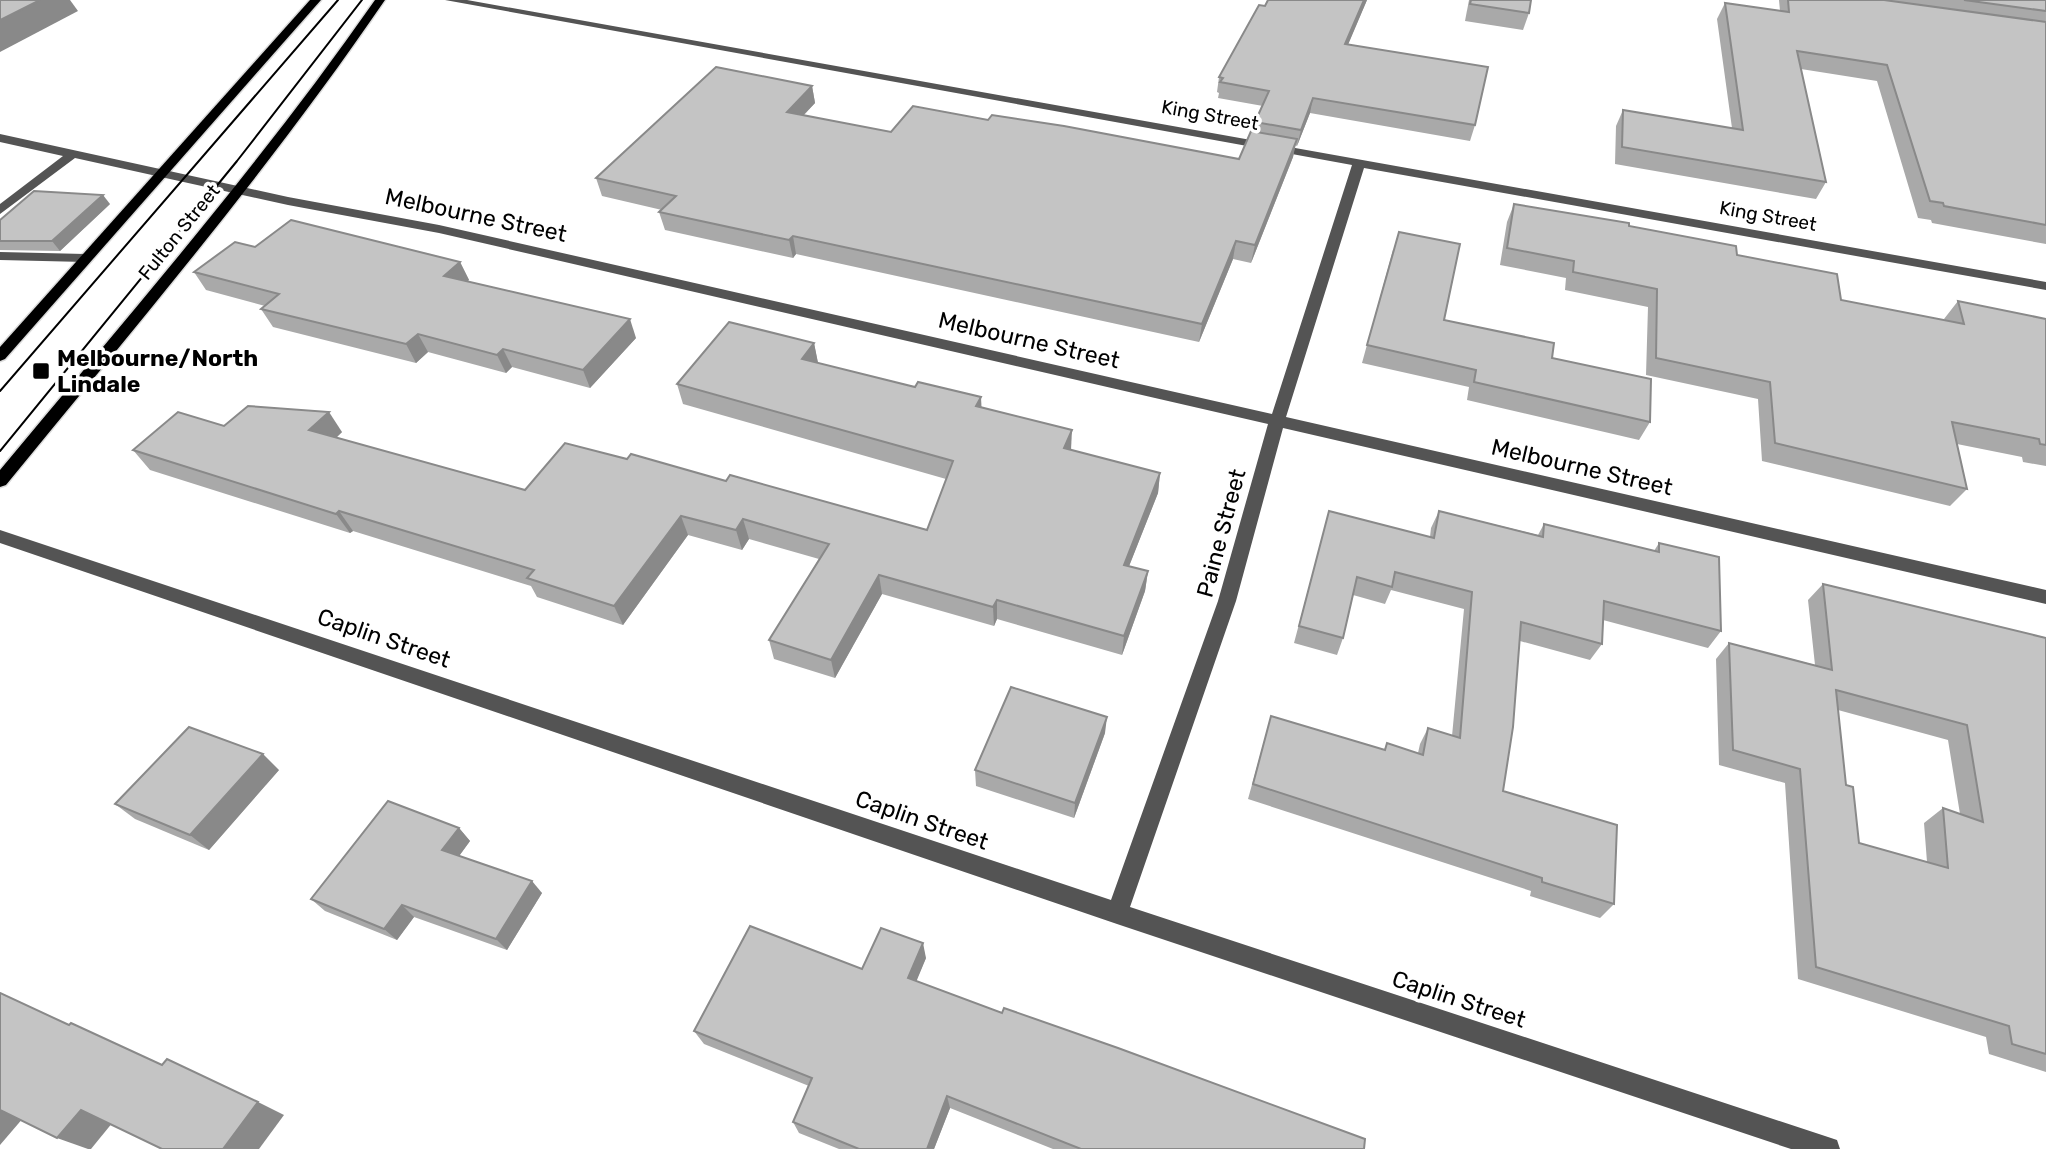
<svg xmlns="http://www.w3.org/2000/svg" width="2046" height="1149" viewBox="0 0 2046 1149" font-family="Rubik,sans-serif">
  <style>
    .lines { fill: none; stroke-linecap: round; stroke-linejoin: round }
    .major-casing { stroke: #dbdbdb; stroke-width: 3 }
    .minor { fill: #545454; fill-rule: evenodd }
    .major { fill: #000; fill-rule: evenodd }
    .tram { stroke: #000; stroke-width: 2 }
    .wall { fill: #a9a9a9; fill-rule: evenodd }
    .shaded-wall { fill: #898989 }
    .building { fill: #c4c4c4; stroke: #898989; stroke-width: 2; fill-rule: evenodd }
    .poi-dot { fill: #000; stroke: #fff; stroke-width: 2.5 }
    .labels { text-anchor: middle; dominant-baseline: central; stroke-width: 7; stroke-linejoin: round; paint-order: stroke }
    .far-street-label { font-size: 19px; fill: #000; stroke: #fff }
    .street-label { font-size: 23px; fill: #000; stroke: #fff }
    .poi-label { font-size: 23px; font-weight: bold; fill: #000; stroke: #fff; text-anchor: start }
  </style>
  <rect width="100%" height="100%" fill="#fff"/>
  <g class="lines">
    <g class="major-casing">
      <g id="major">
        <polygon points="310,0 321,0 5,359 0,361 0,347"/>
        <path d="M375,0h10c-116,170 -249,326 -379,485l-6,2v-17c128,-154 260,-305 375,-470z"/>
      </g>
    </g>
    <g class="minor">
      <polygon points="445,0 467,0 2046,282 2046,290 1364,168 1286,417 2046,590 2046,604 1283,428 1236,601 1130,907 1828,1137 1837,1140 1840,1149 1791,1149 1117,924 0,543 0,530 1111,900 1218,601 1268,424 439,233 288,205 75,158 0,214 0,204 63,156 0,142 0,134 288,197 439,225 1272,414 1352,165"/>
      <polygon points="0,252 85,254 92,258 85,262 0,260"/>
    </g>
    <use href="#major" class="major"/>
    <g class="tram">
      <polyline points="0,391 338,0"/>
      <polyline points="0,451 237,161 362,0"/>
    </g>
  </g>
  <g class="wall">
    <polygon points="1367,0 1348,44 1475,125 1470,141 1310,113 1297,146 1295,145 1293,157 1251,263 1233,259 1199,342 796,254 793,258 665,230 659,212 662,210 602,196 596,178 812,86 815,103 804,115 891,132 988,120 1239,159 1254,132 1255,122 1263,106 1218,98 1219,93 1217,92 1219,77 1265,6"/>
    <polygon points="1469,0 1531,0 1529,13 1523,30 1465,21"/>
    <polygon points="1779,0 2046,0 2046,244 1932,223 1931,220 1918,218 1877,81 1801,69 1826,182 1816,199 1615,164 1616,126 1623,110 1732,128 1717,19 1725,3 1780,11"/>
    <polygon points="110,204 60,251 0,250 0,220"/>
    <polygon points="1514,204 1629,226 1737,255 1841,300 1945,320 1944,319 1958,301 2046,319 2046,466 2023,462 2022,457 1957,444 1967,489 1950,506 1762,461 1758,399 1646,375 1648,307 1565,290 1566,278 1500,265 1507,222"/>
    <polygon points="255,247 460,262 469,280 467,281 636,338 590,388 512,367 506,373 428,352 416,363 273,327 261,309 265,306 206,290 194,272"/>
    <polygon points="1393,250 1444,320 1552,358 1650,422 1639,440 1467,400 1469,387 1362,363"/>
    <polygon points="814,343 818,363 981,407 1071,450 1160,473 1158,493 1129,566 1148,571 1145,591 1122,655 997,619 994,626 882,594 835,678 774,659 769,640 819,559 749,539 742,550 688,535 623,625 537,597 531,586 353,531 350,533 150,470 133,450 224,426 342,432 336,438 525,490 627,459 726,481 927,530 946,479 683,404 677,384"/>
    <polygon points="1329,511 1430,537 1431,528 1439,511 1538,535 1544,524 1654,551 1659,543 1721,631 1708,648 1603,620 1602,644 1590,660 1520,641 1503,791 1614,904 1600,918 1530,896 1531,891 1248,799 1271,716 1384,750 1387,743 1418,753 1420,744 1428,728 1452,736 1464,609 1391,590 1385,604 1353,595 1343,638 1337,655 1294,643"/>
    <path d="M1823,584l223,54v434l-57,-18 -3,-17 -188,-58 -13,-196 -66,-18 -3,-106 13,-16 86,22 -7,-65zM1838,710l110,30 12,74 -17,-6 -19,15 3,39 -68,-19 -13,-58z"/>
    <polygon points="1105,733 1074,818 976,786 975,770"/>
    <polygon points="279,770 209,850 135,819 115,804"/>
    <polygon points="459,828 470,841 459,856 542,893 507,950 414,917 397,940 325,911 311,899"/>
    <polygon points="926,958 916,981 1364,1149 1053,1149 950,1108 934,1149 839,1149 799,1133 793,1122 809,1086 704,1044 694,1031 862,969"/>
  </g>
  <g class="shaded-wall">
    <polygon points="40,0 70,0 78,11 0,52 0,20"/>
    <polygon points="1364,0 1367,0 1342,59 1345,44"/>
    <polygon points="812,86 815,103 790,129 787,112"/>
    <polygon points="1313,98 1310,113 1297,146 1301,130"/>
    <polygon points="1297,139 1293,157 1251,263 1255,245"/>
    <polygon points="103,195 110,204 60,251 52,241"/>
    <polygon points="793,236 796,254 793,258 789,240"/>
    <polygon points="1236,241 1233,259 1199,342 1202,324"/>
    <polygon points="460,262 469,280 453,294 444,276"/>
    <polygon points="630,319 636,338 590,388 583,370"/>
    <polygon points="418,334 428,352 416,363 406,344"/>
    <polygon points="814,343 818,363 802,359"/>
    <polygon points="503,349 512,367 506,373 497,355"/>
    <polygon points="981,397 982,417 976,406"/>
    <polygon points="329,412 342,432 323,450 309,430"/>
    <polygon points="1072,430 1071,450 1064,448"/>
    <polygon points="1160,473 1158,493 1122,584 1124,565"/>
    <polygon points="339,511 353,531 350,533 336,514"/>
    <polygon points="681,516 688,535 623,625 614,606"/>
    <polygon points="743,519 749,539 742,550 736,530"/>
    <polygon points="1148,571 1145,591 1122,655 1124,636"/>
    <polygon points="879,575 882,594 835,678 831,660"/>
    <polygon points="997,600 997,619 994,626 993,607"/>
    <polygon points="1107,717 1105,733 1074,818 1075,803"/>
    <polygon points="263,754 279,770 209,850 190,835"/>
    <polygon points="459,828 470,841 454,863 442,850"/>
    <polygon points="532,881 542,893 507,950 496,939"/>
    <polygon points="402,905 414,917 397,940 384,929"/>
    <polygon points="923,943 926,958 912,992 908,978"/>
    <polygon points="947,1096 950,1108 934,1149 927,1149"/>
    <polygon points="258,1102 284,1115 259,1149 223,1149"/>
    <polygon points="0,1108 24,1117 0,1145"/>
    <polygon points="81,1110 113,1122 91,1149 88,1149 57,1138"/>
  </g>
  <g class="building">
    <polygon points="0,0 40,0 0,20"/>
    <polygon points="1268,0 1364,0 1345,44 1488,67 1475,125 1313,98 1301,130 1255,122 1269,91 1220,82 1223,78 1219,77 1259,5 1265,6"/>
    <polygon points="1471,0 1531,0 1529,13 1470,4"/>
    <polygon points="1788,0 1884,0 2046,22 2046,225 1944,206 1943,203 1930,201 1887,65 1797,51 1826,182 1622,147 1623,110 1743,130 1725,3 1789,12"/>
    <polygon points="1964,0 2046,0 2046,11"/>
    <polygon points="716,67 812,86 787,112 891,132 913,106 988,120 992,115 1064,126 1239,159 1251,131 1297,139 1255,245 1236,241 1202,324 793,236 789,240 659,212 676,196 596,178"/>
    <polygon points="34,191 103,195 52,241 0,241 0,220"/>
    <polygon points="1514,204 1629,223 1629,226 1736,246 1737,255 1837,274 1841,300 1964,324 1958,301 2046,319 2046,445 2040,444 2039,439 1952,422 1967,489 1775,443 1770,382 1656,358 1657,289 1573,272 1574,261 1507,248"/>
    <polygon points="291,220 460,262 444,276 630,319 583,370 503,349 497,355 418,334 406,344 261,309 279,294 194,272 235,242 255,247"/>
    <polygon points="1399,232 1460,244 1444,320 1554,343 1552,358 1651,379 1650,422 1474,382 1476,370 1367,345"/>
    <polygon points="729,322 814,343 802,359 915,387 918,382 981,397 976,406 1072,430 1064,448 1160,473 1124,565 1148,571 1124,636 997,600 993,607 879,575 831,660 769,640 829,544 743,519 736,530 681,516 614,606 527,578 534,570 339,511 336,514 133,450 178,412 224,426 248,406 329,412 309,430 525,490 565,443 627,459 631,454 726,481 730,475 927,530 953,461 677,384"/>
    <polygon points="1329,511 1434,538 1439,511 1543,537 1544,524 1659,552 1659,543 1719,557 1721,631 1604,601 1602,644 1521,622 1513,727 1503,791 1617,825 1614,904 1542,882 1542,878 1253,784 1271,716 1385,750 1387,743 1423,755 1428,728 1460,738 1472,592 1395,572 1392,587 1357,577 1343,638 1299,626"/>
    <path d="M1823,584l223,54v416l-34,-10 -3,-18 -193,-59 -16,-198 -67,-19 -4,-107 103,27zM1836,690l131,35 16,97 -40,-14 5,60 -89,-25 -6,-56 -7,-2z"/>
    <polygon points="1011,687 1107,717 1075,803 975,770"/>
    <polygon points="189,727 263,754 190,835 115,804"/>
    <polygon points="388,801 459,828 442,850 532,881 496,939 402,905 384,929 311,899"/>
    <polygon points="750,926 862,969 881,928 923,943 908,978 1002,1013 1004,1008 1118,1048 1365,1139 1364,1149 1081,1149 947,1096 927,1149 859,1149 793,1122 812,1078 694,1031"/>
    <polygon points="0,993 69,1025 71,1023 162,1065 167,1059 258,1102 223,1149 162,1149 81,1110 57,1138 0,1110"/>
  </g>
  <rect class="poi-dot" x="32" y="362" width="18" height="18" rx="3.5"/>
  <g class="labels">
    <g class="far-street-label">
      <text transform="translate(1210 115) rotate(10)">King Street</text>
      <text transform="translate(1768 216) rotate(10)">King Street</text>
      <text transform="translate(179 232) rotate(-51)">Fulton Street</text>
    </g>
    <g class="street-label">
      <text transform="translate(476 215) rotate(12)">Melbourne Street</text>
      <text transform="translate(1029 340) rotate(13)">Melbourne Street</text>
      <text transform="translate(1582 467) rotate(13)">Melbourne Street</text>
      <text transform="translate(1221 533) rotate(-75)">Paine Street</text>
      <text transform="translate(384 638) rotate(19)">Caplin Street</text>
      <text transform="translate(922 820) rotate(19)">Caplin Street</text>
      <text transform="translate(1459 999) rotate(18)">Caplin Street</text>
    </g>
    <g class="poi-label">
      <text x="57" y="358">Melbourne/North<tspan x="57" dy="26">Lindale</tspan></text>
    </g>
  </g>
</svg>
